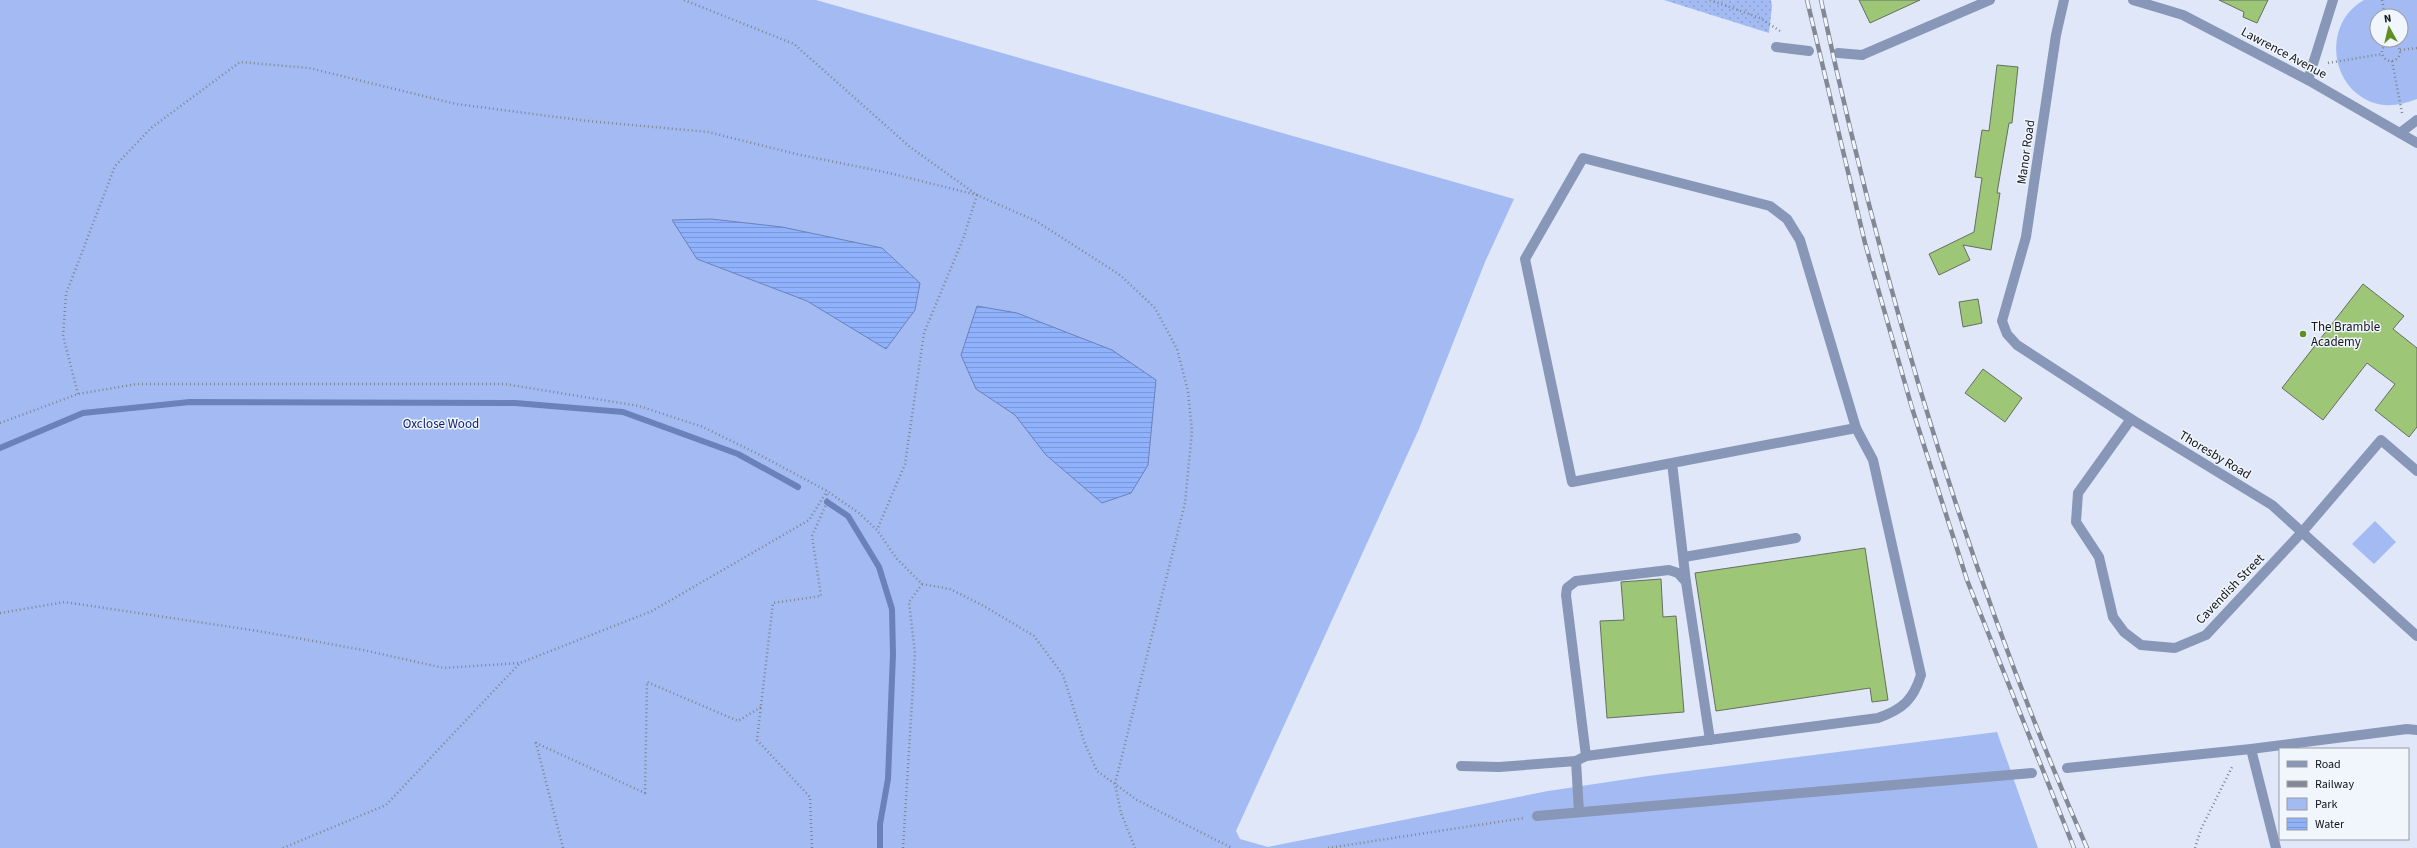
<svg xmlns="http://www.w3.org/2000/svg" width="2417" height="848" viewBox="0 0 2417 848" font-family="'Source Sans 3',sans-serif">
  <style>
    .park { fill: #a3bbf2; fill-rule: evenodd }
    .garden { fill: url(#garden-dots) }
    .water { fill: url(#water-rules); stroke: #6a82b8 }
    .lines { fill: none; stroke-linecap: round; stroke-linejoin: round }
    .stream { stroke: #6a82b8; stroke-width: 6 }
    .building { fill: #9dc677; stroke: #676f60 }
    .path { stroke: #7f8591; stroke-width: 2.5; stroke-dasharray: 1 3; stroke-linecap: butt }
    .lane { stroke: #8897b7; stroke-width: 10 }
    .street { stroke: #8897b7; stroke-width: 10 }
    .rail-casing { stroke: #828895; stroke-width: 4.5 }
    .rail { stroke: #f1f5fc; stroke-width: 3; stroke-dasharray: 9; stroke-linecap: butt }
    .poi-dot { fill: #5f8e22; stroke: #f1f5fc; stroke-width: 1.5 }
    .labels { text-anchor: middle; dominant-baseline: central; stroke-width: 3; stroke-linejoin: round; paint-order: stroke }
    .street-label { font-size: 13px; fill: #12151b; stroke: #f1f5fc }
    .poi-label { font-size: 13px; fill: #12151b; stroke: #f1f5fc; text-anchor: start }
    .park-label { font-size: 13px; fill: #0b1f73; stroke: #f1f5fc }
  </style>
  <defs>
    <pattern id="garden-dots" width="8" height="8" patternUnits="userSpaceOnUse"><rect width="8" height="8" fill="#a3bbf2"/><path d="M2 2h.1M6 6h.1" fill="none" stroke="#8ba0cf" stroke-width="1.8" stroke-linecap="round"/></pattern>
    <pattern id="water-rules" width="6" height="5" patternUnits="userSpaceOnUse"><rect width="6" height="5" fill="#90b1fc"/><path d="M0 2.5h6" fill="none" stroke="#7b97d7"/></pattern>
  </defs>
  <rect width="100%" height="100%" fill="#dfe7f9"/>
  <g class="park">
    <polygon points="0,0 816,0 1514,199 1485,262 1419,429 1236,831 1240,839 1268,847 1548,791 1648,776 1997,732 2038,848 0,848"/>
    <path d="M2364,0h53v99c-11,4 -22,7 -33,6 -53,-7 -65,-80 -20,-105zM2377,16h24v24h-24z"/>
    <polygon points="2375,521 2396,542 2374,564 2352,544"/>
  </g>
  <polygon class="garden" points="1664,0 1771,0 1772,6 1769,33"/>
  <g class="water">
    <polygon points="711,219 782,227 882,248 920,283 915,310 886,349 807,301 697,259 672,220"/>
    <polygon points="977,306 1017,313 1112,350 1156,380 1148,465 1131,493 1102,503 1046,455 1015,415 976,389 961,355"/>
  </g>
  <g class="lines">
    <g class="stream">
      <polyline points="0,448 83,413 190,402 515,403 623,412 738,454 798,487"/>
      <polyline points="827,502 848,516 879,567 892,609 893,654 888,779 880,824 880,848"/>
    </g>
  </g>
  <g class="building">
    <polygon points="1859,0 1920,0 1870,23"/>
    <polygon points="2219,0 2268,0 2257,23 2243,17 2244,12"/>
    <polygon points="1997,65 2018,67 2012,123 2009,123 1997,193 2000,193 1991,250 1963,245 1970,260 1939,275 1929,254 1974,232 1982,178 1975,177 1982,130 1989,131"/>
    <polygon points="2363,284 2404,316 2393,329 2417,348 2417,427 2409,437 2375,410 2395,384 2367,363 2323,420 2282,388"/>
    <polygon points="1978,299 1982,323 1963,327 1959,302"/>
    <polygon points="1983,369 2022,398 2005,422 1965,393"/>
    <polygon points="1865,548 1888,700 1872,702 1870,688 1716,711 1695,573"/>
    <polygon points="1661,579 1663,617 1676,616 1684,712 1607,718 1600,621 1624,620 1621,582"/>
  </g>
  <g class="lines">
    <g class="path">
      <polyline points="684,0 794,44 910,147 977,195 963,239 924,333 905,464 877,530"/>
      <polyline points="1710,0 1760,18 1780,31"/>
      <polyline points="2382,0 2385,16"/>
      <circle cx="2391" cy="52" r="9"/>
      <polyline points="2400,50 2417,48"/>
      <polyline points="2392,61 2402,113"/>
      <polyline points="2328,63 2382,54"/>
      <polyline points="78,394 63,336 66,294 115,166 151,128 240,62 309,68 456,104 588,121 708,132 796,154 889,173 977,195 1036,221 1120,275 1155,308 1177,349 1188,391 1192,431 1185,503 1115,784 1121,813 1135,848"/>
      <polyline points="0,423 78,394 137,384 505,384 639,406 703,427 760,455 827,491 859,513 877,530 897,559 922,584 950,589 984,606 1034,636 1063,675 1085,744 1097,771 1137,800 1232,848"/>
      <polyline points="0,613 65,602 258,631 363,650 444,668 519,663"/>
      <polyline points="283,848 386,805 520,663 652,611 809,520 827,491"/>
      <polyline points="563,848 536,743 645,793 647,682 738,721 761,707"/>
      <polyline points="812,848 810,797 757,740 773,603 821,596 812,536 827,502 827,492"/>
      <polyline points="903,848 915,653 909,602 922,584"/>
      <polyline points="1328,848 1524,818"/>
      <polyline points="2195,848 2201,829 2233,765"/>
    </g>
    <g class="lane">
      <polyline points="1776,47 1809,51"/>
      <polyline points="1838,53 1862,55"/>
      <polyline points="1672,463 1572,482 1525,259 1583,158 1770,206 1787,219 1800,240 1856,428 1672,463 1686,582"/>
      <polyline points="2303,531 2381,440 2417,471"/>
      <polyline points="1684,557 1796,538"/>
      <polyline points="2251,749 2276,848"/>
      <polyline points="1586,756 1566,595 1567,588 1576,581 1669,570 1678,573 1686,582 1710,740"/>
      <polyline points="1461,766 1499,767 1576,761"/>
      <polyline points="2067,768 2251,749 2407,729 2417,730"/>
      <path d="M1579,812l-3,-51 10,-5 292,-38c25,-9 35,-18 43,-43l-48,-215 -17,-32"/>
      <polyline points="1537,816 2032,773"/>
    </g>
    <g class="street">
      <polyline points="2064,0 2056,35 2026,237 2002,321 2007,334 2017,345 2131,419 2272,505 2417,636"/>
      <polyline points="2133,0 2183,15 2308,80 2417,143"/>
      <polyline points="1862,55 1990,0"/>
      <polyline points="2308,80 2333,0"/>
      <polyline points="2400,133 2417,120"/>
      <polyline points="2131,419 2078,493 2076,522 2099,557 2113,617 2124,632 2141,645 2175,648 2206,635 2303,531"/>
    </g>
    <g class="rail-casing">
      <g id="rail">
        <polyline points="1807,0 1865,243 1912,408 1967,580 2074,848"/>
        <path d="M1821,0c62,289 147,577 266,848"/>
      </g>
    </g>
    <use href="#rail" class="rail"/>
  </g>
  <circle class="poi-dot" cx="2303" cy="334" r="4"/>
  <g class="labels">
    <g class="street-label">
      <text transform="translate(2284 53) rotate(28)">Lawrence Avenue</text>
      <text transform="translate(2026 152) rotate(-82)">Manor Road</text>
      <text transform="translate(2215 455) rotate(31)">Thoresby Road</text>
      <text transform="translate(2230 589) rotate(-46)">Cavendish Street</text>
    </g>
    <g class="poi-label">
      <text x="2311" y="327">The Bramble<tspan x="2311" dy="15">Academy</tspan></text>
    </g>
    <g class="park-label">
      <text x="441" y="424">Oxclose Wood</text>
    </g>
  </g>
  <rect x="2279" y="748" width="130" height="92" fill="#f1f5fc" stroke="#989ba2"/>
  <rect x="2287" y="761" width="20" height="6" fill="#8897b7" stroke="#989ba2"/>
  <text x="2315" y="768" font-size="12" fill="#12151b">Road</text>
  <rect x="2287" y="781" width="20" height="6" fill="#828895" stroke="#989ba2"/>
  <text x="2315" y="788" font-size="12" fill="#12151b">Railway</text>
  <rect x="2287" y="798" width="20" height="12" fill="#a3bbf2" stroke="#989ba2"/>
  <text x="2315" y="808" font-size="12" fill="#12151b">Park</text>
  <rect x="2287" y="818" width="20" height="12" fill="url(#water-rules)" stroke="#989ba2"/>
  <text x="2315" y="828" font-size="12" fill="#12151b">Water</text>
  <g transform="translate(2389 28) rotate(352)"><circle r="19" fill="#f1f5fc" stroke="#989ba2"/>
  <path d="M0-3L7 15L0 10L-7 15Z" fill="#5f8e22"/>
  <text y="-6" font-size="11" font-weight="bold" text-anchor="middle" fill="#12151b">N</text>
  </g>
</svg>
